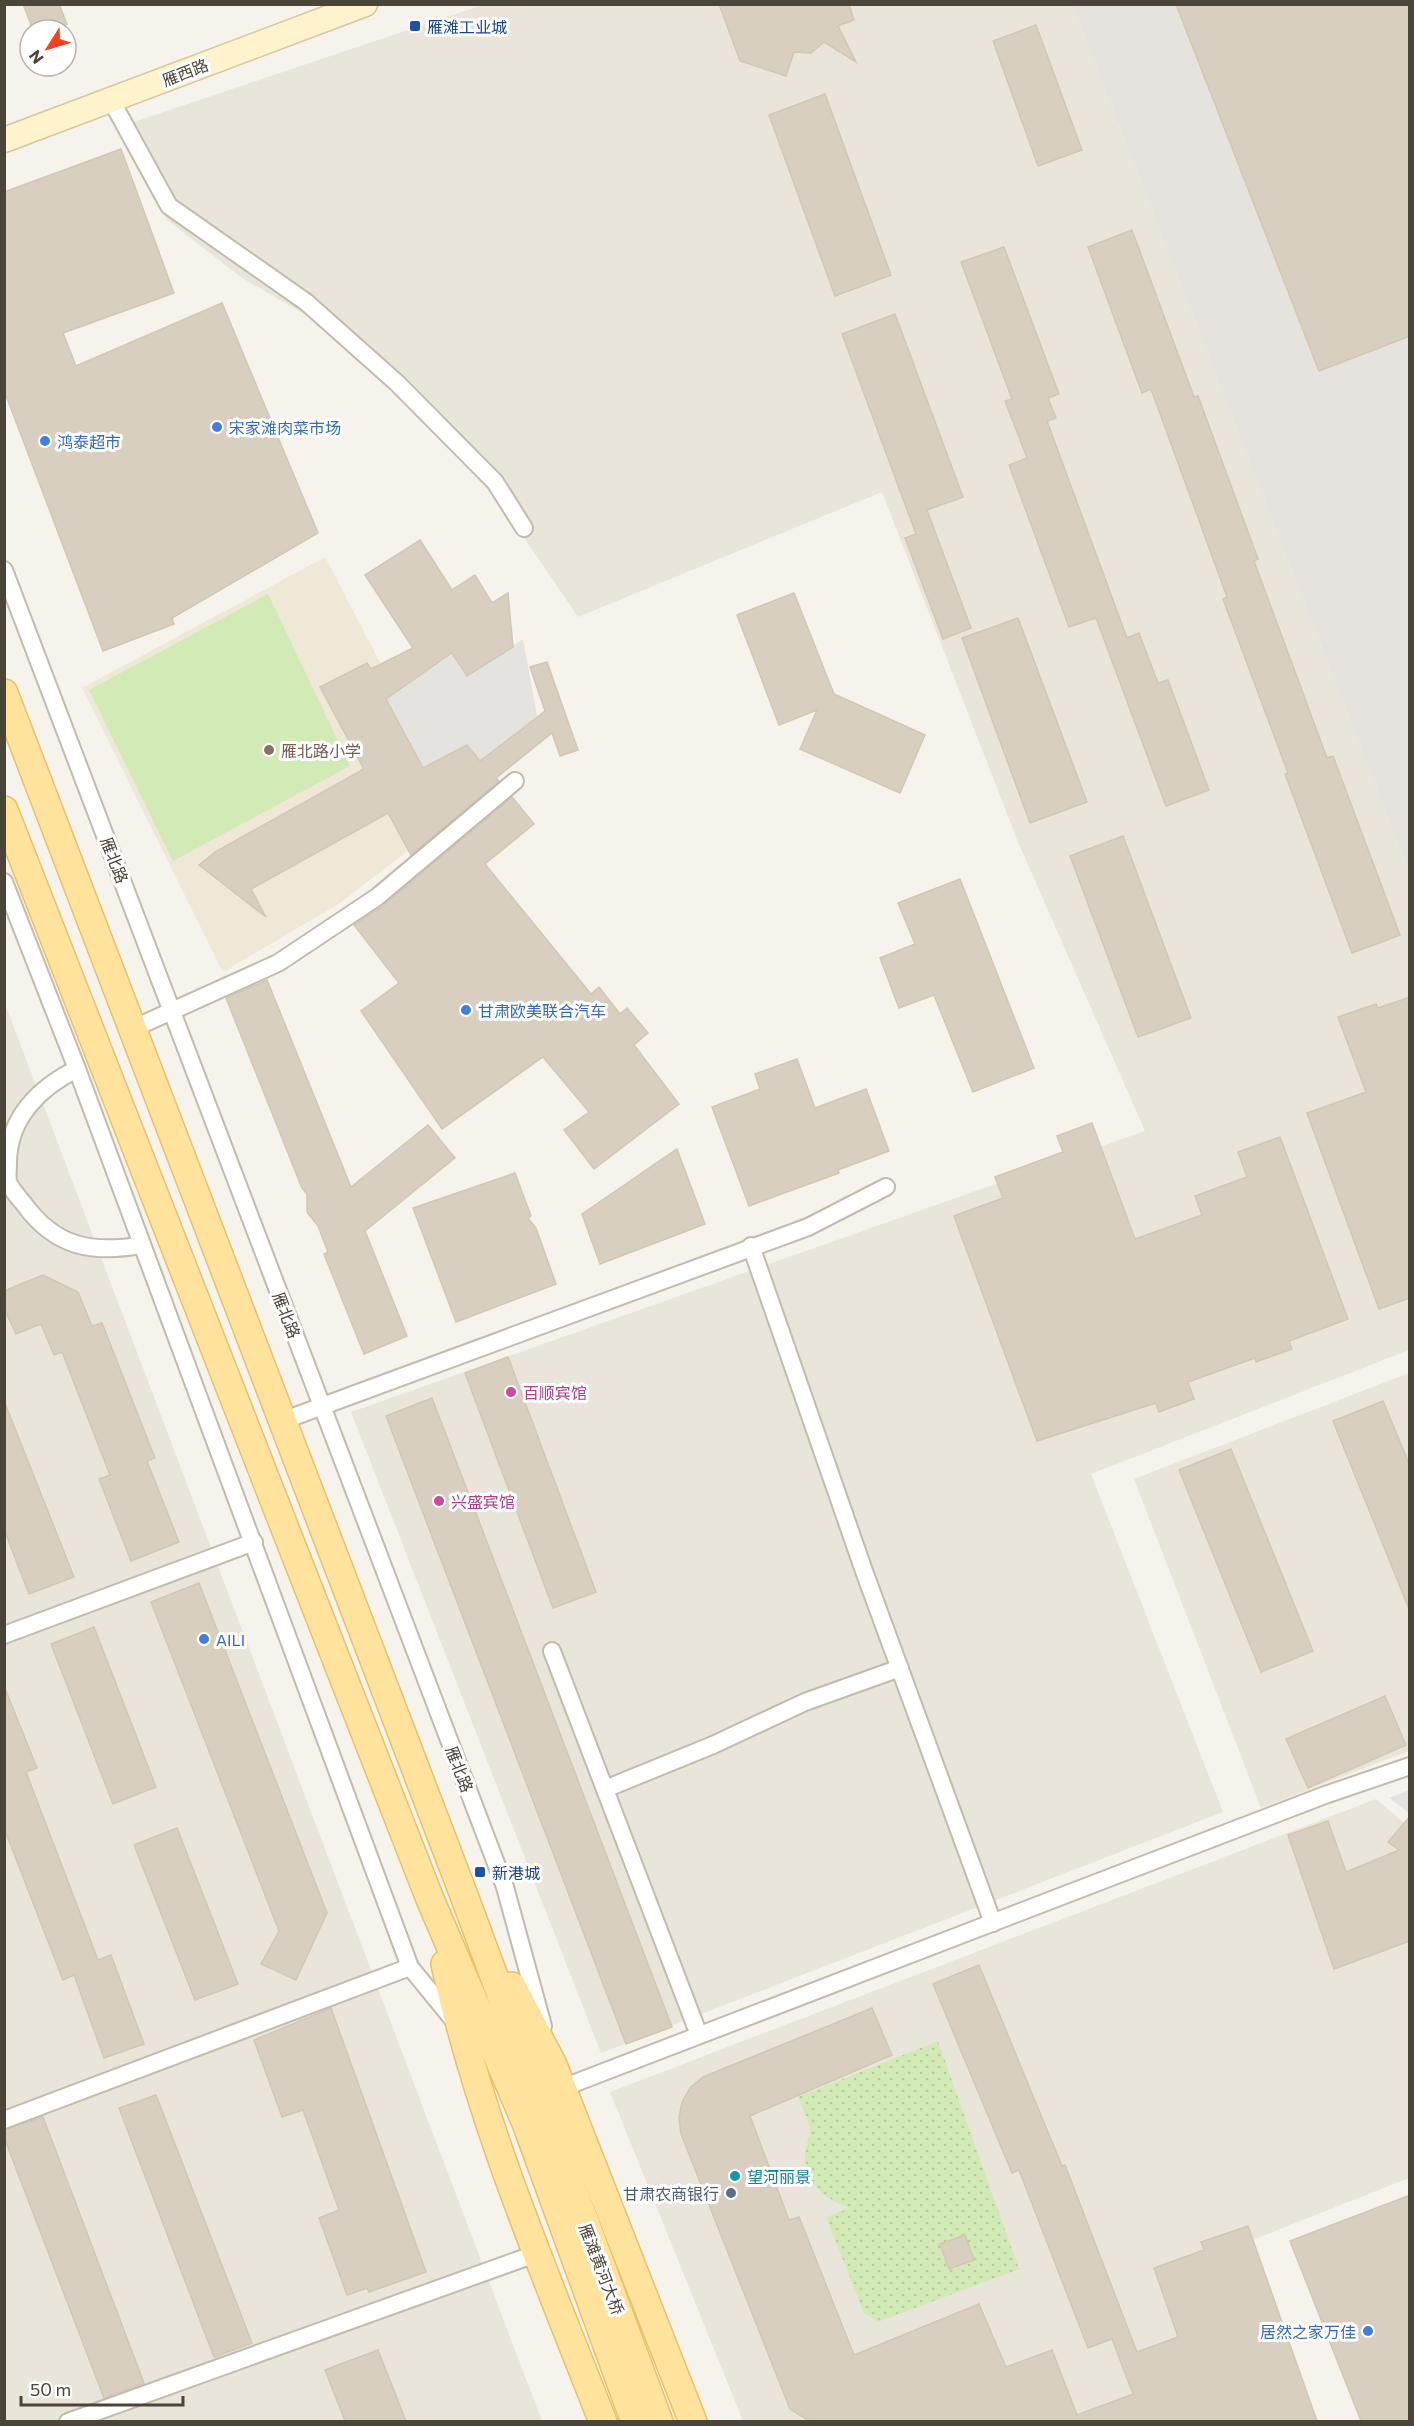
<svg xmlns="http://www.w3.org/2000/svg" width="1414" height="2426" viewBox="0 0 1414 2426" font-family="Commissioner,'Noto Sans SC',sans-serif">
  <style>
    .residential { fill: #eae5da }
    .industrial { fill: #e6e2dd }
    .education { fill: #efe8d6 }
    .grass { fill: #d2eab5 }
    .park { fill: url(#park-dots) }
    .parking { fill: #e5e3e0 }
    .building { fill: #d8cfc1; stroke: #d3c7b4; stroke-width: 1.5 }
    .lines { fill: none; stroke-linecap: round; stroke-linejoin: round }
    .street-casing { stroke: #c2bbae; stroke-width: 20 }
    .secondary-casing { stroke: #d6c79b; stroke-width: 27 }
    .primary-casing { stroke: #e6c16a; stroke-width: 30 }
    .street { stroke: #fff; stroke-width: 16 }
    .secondary { stroke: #fff3cd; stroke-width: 24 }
    .primary { stroke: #ffe39c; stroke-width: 27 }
    .transit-dot { fill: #1a4fb4; stroke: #fff; stroke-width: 2 }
    .shop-dot { fill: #3f7fe0; stroke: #fff; stroke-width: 2 }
    .education-dot { fill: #8d6e63; stroke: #fff; stroke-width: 2 }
    .hotel-dot { fill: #d1479c; stroke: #fff; stroke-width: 2 }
    .culture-dot { fill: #0f9aa8; stroke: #fff; stroke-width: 2 }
    .service-dot { fill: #5c6f8a; stroke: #fff; stroke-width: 2 }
    .labels { text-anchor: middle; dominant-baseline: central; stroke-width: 6; stroke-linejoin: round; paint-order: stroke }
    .transit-label { font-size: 16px; fill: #164399; stroke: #fff; text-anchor: start }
    .street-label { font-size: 16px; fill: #4b4439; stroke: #fff }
    .shop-label { font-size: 16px; fill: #366cbe; stroke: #fff; text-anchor: start }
    .education-label { font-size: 16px; fill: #785e54; stroke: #fff; text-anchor: start }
    .hotel-label { font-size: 16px; fill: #b23c85; stroke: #fff; text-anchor: start }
    .culture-label { font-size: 16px; fill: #0d838f; stroke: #fff; text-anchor: start }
    .service-label { font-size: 16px; fill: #4e5e75; stroke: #fff; text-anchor: end }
  </style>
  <defs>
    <pattern id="park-dots" width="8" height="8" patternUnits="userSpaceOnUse" patternTransform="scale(1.5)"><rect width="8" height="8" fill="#d2eab5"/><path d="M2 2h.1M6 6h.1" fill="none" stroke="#b6ca9c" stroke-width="1.8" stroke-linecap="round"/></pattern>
  </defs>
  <rect width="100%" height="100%" fill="#f6f3ec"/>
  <g class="residential">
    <polygon points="482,5 1072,5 1409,872 1409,1350 1091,1474 1223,1812 601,2053 351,1412 1145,1131 1018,842 882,492 578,617 495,495 377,356 242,278 167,220 122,126"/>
    <polygon points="4,1001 485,2271 542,2421 5,2421"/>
    <polygon points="1409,1373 1409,1751 1261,1808 1134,1479"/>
    <polygon points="1376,1799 1409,1827 1409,2178 1245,2243 1315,2421 743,2421 610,2092"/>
  </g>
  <polygon class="industrial" points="1072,5 1409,5 1409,872"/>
  <polygon class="education" points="325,557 458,812 340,903 223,972 82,688"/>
  <polygon class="grass" points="268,594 350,766 173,861 89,690"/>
  <path class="park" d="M938,2041l81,228 -141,53 -14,-9 -38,-96 24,-9c-24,-8 -46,-25 -45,-53 0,-8 4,-16 5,-23 1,-9 -9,-26 -12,-35z"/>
  <g class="parking">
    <polygon points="523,639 537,716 501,744 491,774 467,745 423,768 386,699 452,654 467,676"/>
    <polygon points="1409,1790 1409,1813 1389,1798"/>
  </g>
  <g class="building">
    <polygon points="23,4 59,4 67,24 51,30 33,30"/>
    <polygon points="719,4 849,4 854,20 838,26 856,62 824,42 811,53 794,52 786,76 740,61"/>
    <polygon points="1176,4 1410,4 1410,336 1319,371"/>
    <polygon points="1036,25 1082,150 1038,166 993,41"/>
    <polygon points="825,94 891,275 835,296 769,115"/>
    <polygon points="121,149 174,293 63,333 76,366 222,303 318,533 172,618 174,624 103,651 4,390 4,192"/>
    <polygon points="1132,230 1194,397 1198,396 1258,559 1254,561 1327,758 1333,756 1400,935 1352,953 1285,774 1288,773 1223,599 1227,597 1151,389 1142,393 1088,247"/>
    <polygon points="1004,247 1059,394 1048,398 1056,418 1047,421 1127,638 1139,633 1158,683 1168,680 1209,790 1166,806 1096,618 1069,627 1009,465 1027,458 1005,401 1012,399 961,262"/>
    <polygon points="895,314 963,497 927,510 971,628 943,639 905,538 916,534 842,334"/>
    <polygon points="420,540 452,590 475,575 492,603 508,593 513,647 467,676 452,653 386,699 423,768 467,745 480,761 545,711 530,667 547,662 578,750 560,756 552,733 496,778 499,781 411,855 388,813 251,889 266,917 199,865 215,852 364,769 320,687 367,663 371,669 413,648 365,575"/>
    <polygon points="794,593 834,694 925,735 900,793 800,749 817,710 779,725 737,615"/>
    <polygon points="1018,618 1087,802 1030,823 962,638"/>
    <polygon points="512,797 534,824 485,864 591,994 599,987 620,1014 627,1008 648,1033 634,1045 679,1104 594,1169 564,1130 589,1112 543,1057 442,1129 361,1011 399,983 354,925 384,905"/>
    <polygon points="1123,836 1191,1018 1138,1037 1070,856"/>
    <polygon points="960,879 1034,1068 973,1092 934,995 899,1008 880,958 915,944 898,903"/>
    <polygon points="267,980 351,1187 428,1125 455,1158 365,1231 407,1336 364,1354 324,1254 328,1252 318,1226 307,1212 307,1194 302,1188 226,998"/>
    <polygon points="1410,997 1410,1298 1379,1309 1307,1113 1366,1092 1338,1017 1376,1004 1378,1008"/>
    <polygon points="797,1059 815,1108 866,1089 889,1151 838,1170 839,1173 749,1206 712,1107 760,1089 755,1074"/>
    <polygon points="1092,1123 1135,1239 1202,1215 1195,1196 1247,1177 1238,1152 1280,1137 1348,1319 1289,1341 1292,1349 1256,1362 1255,1358 1188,1382 1194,1399 1159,1412 1156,1403 1037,1441 954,1216 1003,1198 995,1177 1063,1152 1057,1136"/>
    <polygon points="677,1149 705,1224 600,1264 582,1214"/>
    <polygon points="515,1173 531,1216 528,1218 536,1228 556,1284 456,1322 413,1208"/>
    <polygon points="43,1275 78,1292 92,1326 102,1323 155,1458 147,1461 179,1542 131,1561 99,1479 110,1475 62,1352 54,1355 41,1324 16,1334 4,1308 4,1291"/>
    <polygon points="508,1357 596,1592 553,1608 465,1373"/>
    <polygon points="432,1398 672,2027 626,2044 386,1416"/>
    <polygon points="4,1401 74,1577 29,1594 4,1529"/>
    <polygon points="1383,1401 1410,1466 1409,1609 1333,1421"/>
    <polygon points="1231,1449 1313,1651 1261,1672 1179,1470"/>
    <polygon points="199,1583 327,1913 296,1980 261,1964 279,1931 151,1602"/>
    <polygon points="94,1627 156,1787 113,1804 51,1644"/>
    <polygon points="4,1686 37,1768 26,1772 98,1960 111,1955 144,2044 104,2058 74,1975 63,1980 4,1828"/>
    <polygon points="1385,1696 1406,1745 1308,1788 1286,1739"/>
    <polygon points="1410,1816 1410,1941 1334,1969 1288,1835 1328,1821 1346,1872 1399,1850 1388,1842"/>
    <polygon points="177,1828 238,1984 195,2000 134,1845"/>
    <polygon points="979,1965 1062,2166 1065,2165 1137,2352 1178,2337 1154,2268 1204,2250 1201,2242 1248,2226 1317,2421 809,2421 790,2409 681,2134 679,2118 682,2102 690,2088 703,2077 872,2008 892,2055 750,2116 789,2220 799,2217 854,2355 979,2304 1006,2367 1052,2350 1077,2415 1133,2394 1112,2339 1088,2348 1019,2170 1012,2173 933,1984"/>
    <polygon points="331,2008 426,2272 369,2292 367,2288 347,2295 319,2218 339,2210 303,2110 282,2117 254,2040"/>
    <polygon points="156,2095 252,2343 214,2357 119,2108"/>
    <polygon points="43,2117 144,2383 104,2398 4,2137 4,2130"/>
    <polygon points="1410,2195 1410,2421 1361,2421 1290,2241"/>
    <polygon points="965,2235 974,2260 949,2269 940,2244"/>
    <polygon points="378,2350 406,2421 345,2421 325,2370"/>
  </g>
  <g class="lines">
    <g class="street-casing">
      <g id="street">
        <polyline points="111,100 169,206 306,302 397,383 495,482 524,528"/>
        <polyline points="4,570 505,1887 543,2026"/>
        <polyline points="4,882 77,1069 410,1967 455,2022"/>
        <polyline points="132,1029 278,963 377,897 515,781"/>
        <path d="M77,1069c-37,18 -69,49 -69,94 0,5 -1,13 0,19 3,7 11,16 16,22 31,43 68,50 118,41"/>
        <polyline points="751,1246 864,1571 993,1923"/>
        <polyline points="282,1421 808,1227 886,1187"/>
        <polyline points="4,1635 254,1542"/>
        <polyline points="552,1651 699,2035"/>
        <polyline points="605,1789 713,1745 805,1702 900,1668"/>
        <polyline points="562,2088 1325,1795 1410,1766"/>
        <polyline points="4,2120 410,1967"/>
        <polyline points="68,2422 538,2253"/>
      </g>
    </g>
    <g class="secondary-casing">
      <polyline id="secondary" points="4,140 365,4"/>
    </g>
    <g class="primary-casing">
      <g id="primary">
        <polyline points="4,693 465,1898 659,2422"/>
        <polyline points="4,810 430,1899 526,2123 635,2422"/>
        <path d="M445,1964c35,158 99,307 158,458"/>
        <polyline points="512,1986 553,2065 693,2422"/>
      </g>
    </g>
    <use href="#street" class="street"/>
    <use href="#secondary" class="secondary"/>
    <use href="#primary" class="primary"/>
  </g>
  <g class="transit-dot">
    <rect x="409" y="20" width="12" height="12" rx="3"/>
    <rect x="474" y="1866" width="12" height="12" rx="3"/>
  </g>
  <g class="shop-dot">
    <circle cx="217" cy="427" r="6"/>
    <circle cx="45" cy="441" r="6"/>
    <circle cx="466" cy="1010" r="6"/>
    <circle cx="204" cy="1639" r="6"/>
    <circle cx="1368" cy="2331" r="6"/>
  </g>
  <circle class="education-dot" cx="269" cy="750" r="6"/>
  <g class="hotel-dot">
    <circle cx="511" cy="1392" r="6"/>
    <circle cx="439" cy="1501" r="6"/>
  </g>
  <circle class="culture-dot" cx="735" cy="2176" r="6"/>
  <circle class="service-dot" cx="731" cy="2193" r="6"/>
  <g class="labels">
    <g class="transit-label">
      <text x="427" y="26">雁滩工业城</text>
      <text x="492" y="1872">新港城</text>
    </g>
    <g class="street-label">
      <text transform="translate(185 72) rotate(-21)">雁西路</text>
      <text transform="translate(115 860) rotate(69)">雁北路</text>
      <text transform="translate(287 1315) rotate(69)">雁北路</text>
      <text transform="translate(460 1769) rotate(69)">雁北路</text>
      <text transform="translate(602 2269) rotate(69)">雁滩黄河大桥</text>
    </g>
    <g class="shop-label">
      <text x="229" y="427">宋家滩肉菜市场</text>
      <text x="57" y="441">鸿泰超市</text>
      <text x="478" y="1010">甘肃欧美联合汽车</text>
      <text x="216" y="1639">AILI</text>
      <text x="1356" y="2331" text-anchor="end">居然之家万佳</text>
    </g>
    <g class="education-label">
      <text x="281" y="750">雁北路小学</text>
    </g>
    <g class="hotel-label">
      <text x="523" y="1392">百顺宾馆</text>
      <text x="451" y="1501">兴盛宾馆</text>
    </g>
    <g class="culture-label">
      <text x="747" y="2176">望河丽景</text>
    </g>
    <g class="service-label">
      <text x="719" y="2193">甘肃农商银行</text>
    </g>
  </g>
  <rect width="1414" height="2426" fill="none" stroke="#4b4439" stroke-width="12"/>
  <g transform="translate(48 48) rotate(233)"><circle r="28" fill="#ffffff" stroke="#b7b4b0" stroke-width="1.5"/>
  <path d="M0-4.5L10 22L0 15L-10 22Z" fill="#fc3f1d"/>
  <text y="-9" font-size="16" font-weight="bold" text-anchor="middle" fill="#4b4439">N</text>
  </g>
  <path d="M21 2396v9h162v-9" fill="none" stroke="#4b4439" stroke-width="3"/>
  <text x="30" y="2396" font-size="18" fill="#4b4439" stroke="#ffffff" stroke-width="4.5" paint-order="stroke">50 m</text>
</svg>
